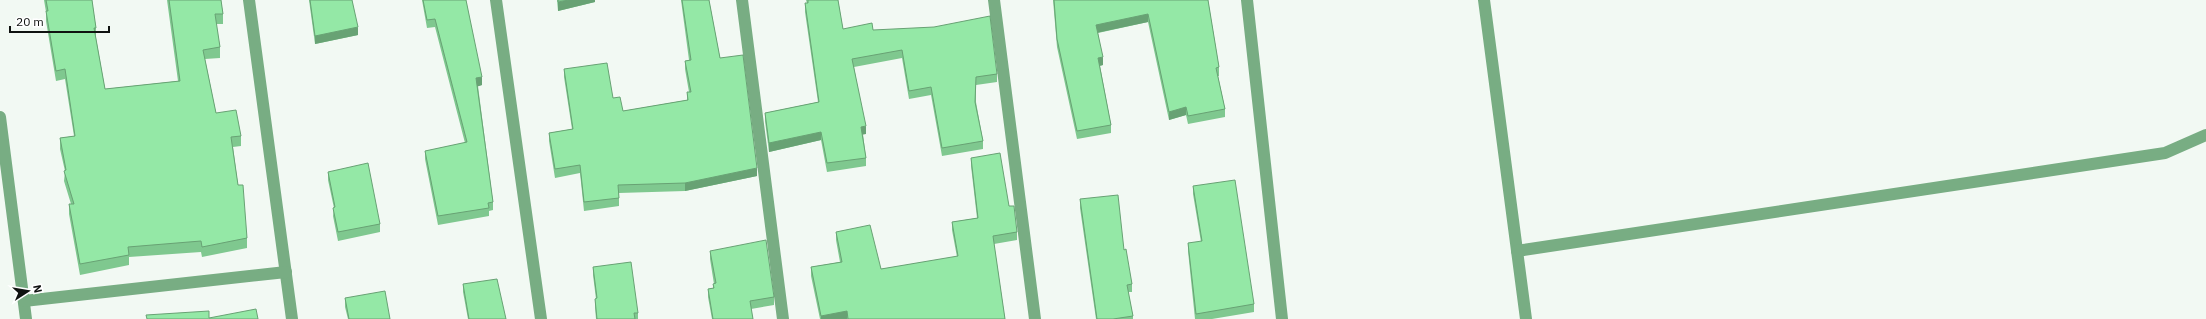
<svg xmlns="http://www.w3.org/2000/svg" width="2206" height="319" viewBox="0 0 2206 319" font-family="'IBM Plex Sans',sans-serif">
  <style>
    .lines { fill: none; stroke-linecap: round; stroke-linejoin: round }
    .street { stroke: #78ad83; stroke-width: 12 }
    .wall { fill: #7fc88f }
    .shaded-wall { fill: #68a274 }
    .building { fill: #94e8a6; stroke: #68a274 }
  </style>
  <rect width="100%" height="100%" fill="#f2f9f3"/>
  <g class="lines">
    <g class="street">
      <polyline points="249,0 292,319"/>
      <polyline points="496,0 541,319"/>
      <polyline points="742,0 783,319"/>
      <polyline points="994,0 1035,319"/>
      <polyline points="1247,0 1282,319"/>
      <polyline points="1484,0 1526,319"/>
      <polyline points="0,117 26,319"/>
      <polyline points="1517,251 2165,153 2206,135"/>
      <polyline points="24,301 286,272"/>
    </g>
  </g>
  <g class="wall">
    <polygon points="44,0 92,0 96,28 96,38 105,89 178,81 167,0 221,0 223,14 223,24 216,24 220,47 220,58 205,59 216,113 241,136 241,146 233,147 238,185 247,238 247,248 202,257 201,252 129,257 129,265 80,275 69,214 69,204 71,204 64,181 65,171 60,149 60,138 74,136 65,79 56,81 46,21 46,12"/>
    <polygon points="309,0 352,0 358,35 315,44"/>
    <polygon points="422,0 466,0 482,85 478,86 493,202 493,210 489,211 489,216 438,225 425,159 425,151 465,143 435,27 427,28"/>
    <polygon points="557,0 595,0 595,2 558,11"/>
    <polygon points="681,0 709,0 720,58 757,176 685,191 619,193 619,206 584,211 580,173 555,178 549,141 549,133 572,129 564,77 564,69 613,98 623,111 687,100 687,92 689,92 685,69 685,61 689,60"/>
    <polygon points="806,0 838,0 843,29 873,30 997,74 997,82 976,85 976,102 983,141 983,149 942,156 931,95 909,99 902,58 854,67 866,134 863,134 866,158 866,166 827,172 821,140 769,152 765,121 765,113 818,102 805,12 805,3 807,3"/>
    <polygon points="1053,0 1208,0 1219,67 1219,76 1218,76 1225,109 1225,117 1188,124 1186,115 1169,120 1148,22 1098,33 1103,65 1100,66 1111,125 1111,133 1077,139 1057,47"/>
    <polygon points="971,158 1009,206 1017,232 1017,240 994,244 1005,319 820,319 811,276 811,267 840,262 836,240 836,232 881,269 957,257 952,230 952,222 977,218 971,166"/>
    <polygon points="328,172 380,224 380,232 338,241 333,216 334,208 328,180"/>
    <polygon points="1193,186 1254,304 1254,312 1212,319 1195,319 1188,251 1188,243 1201,242 1193,194"/>
    <polygon points="1080,199 1124,250 1132,284 1132,292 1128,292 1133,316 1133,319 1096,319 1080,208"/>
    <polygon points="710,251 774,297 774,305 751,309 753,319 712,319 708,297 708,289 713,288 713,284 714,284 710,259"/>
    <polygon points="593,267 638,313 638,319 596,319 595,307 595,299 596,299 593,275"/>
    <polygon points="463,284 506,319 468,319 463,292"/>
    <polygon points="345,298 390,319 348,319 345,307"/>
  </g>
  <g class="shaded-wall">
    <polygon points="569,0 595,0 595,2 558,11 558,2"/>
    <polygon points="1148,14 1148,22 1096,33 1096,25"/>
    <polygon points="358,27 358,35 315,44 315,36"/>
    <polygon points="1103,57 1103,65 1098,66 1098,58"/>
    <polygon points="482,77 482,85 476,87 476,78"/>
    <polygon points="1186,107 1186,115 1169,120 1169,112"/>
    <polygon points="866,126 866,134 861,135 861,127"/>
    <polygon points="821,132 821,140 769,152 769,143"/>
    <polygon points="757,168 757,176 685,191 685,183"/>
    <polygon points="847,311 847,319 821,319 821,316"/>
  </g>
  <g class="building">
    <polygon points="46,0 92,0 96,28 94,28 105,89 180,81 169,0 221,0 223,14 215,14 220,47 203,50 216,113 236,110 241,136 231,137 238,185 243,185 247,238 202,247 201,241 128,247 129,255 80,264 69,204 74,204 64,171 66,170 60,138 75,136 65,69 56,71 46,11 48,11"/>
    <polygon points="310,0 352,0 358,27 315,36"/>
    <polygon points="423,0 466,0 482,77 476,78 493,202 488,203 489,208 438,216 425,151 467,142 435,19 427,20"/>
    <polygon points="558,0 569,0 558,2"/>
    <polygon points="682,0 709,0 720,58 743,55 757,168 685,183 618,185 619,198 584,202 580,165 555,169 549,133 573,129 564,69 607,63 613,98 620,97 623,111 688,100 687,92 691,92 685,61 691,60"/>
    <polygon points="808,0 838,0 843,29 872,23 873,30 934,27 990,16 997,74 976,77 975,102 983,141 942,148 931,87 909,91 902,50 852,59 866,126 861,127 866,158 827,163 821,132 769,143 765,113 819,102 805,3 808,3"/>
    <polygon points="1054,0 1208,0 1219,67 1216,68 1225,109 1188,116 1186,107 1169,112 1148,14 1096,25 1103,57 1098,58 1111,125 1077,131 1057,39"/>
    <polygon points="1000,153 1009,206 1014,206 1017,232 993,236 1005,319 848,319 847,311 821,316 811,267 842,262 836,232 870,225 881,269 958,256 952,222 978,218 971,158"/>
    <polygon points="368,163 380,224 338,232 333,208 335,207 328,172"/>
    <polygon points="1235,180 1254,304 1196,314 1188,243 1202,241 1193,186"/>
    <polygon points="1118,195 1124,250 1126,249 1132,284 1127,285 1133,316 1113,319 1097,319 1080,199"/>
    <polygon points="766,240 774,297 750,301 753,319 713,319 708,289 714,288 713,284 716,283 710,251"/>
    <polygon points="631,262 638,313 634,313 635,319 597,319 595,299 597,298 593,267"/>
    <polygon points="497,279 506,319 469,319 463,284"/>
    <polygon points="385,291 390,319 349,319 345,298"/>
    <polygon points="256,309 258,319 147,319 146,315 209,311 209,318"/>
  </g>
  <g transform="translate(28 291) rotate(78)" stroke="#ffffff" stroke-width="3" paint-order="stroke">
  <path d="M0-3L7 15L0 10L-7 15Z" fill="#0f1210"/>
  <text y="-6" font-size="11" font-weight="bold" text-anchor="middle" fill="#0f1210">N</text>
  </g>
  <path d="M10 26v6h99v-6" fill="none" stroke="#0f1210" stroke-width="2"/>
  <text x="16" y="26" font-size="12" fill="#0f1210" stroke="#ffffff" stroke-width="3" paint-order="stroke">20 m</text>
</svg>
